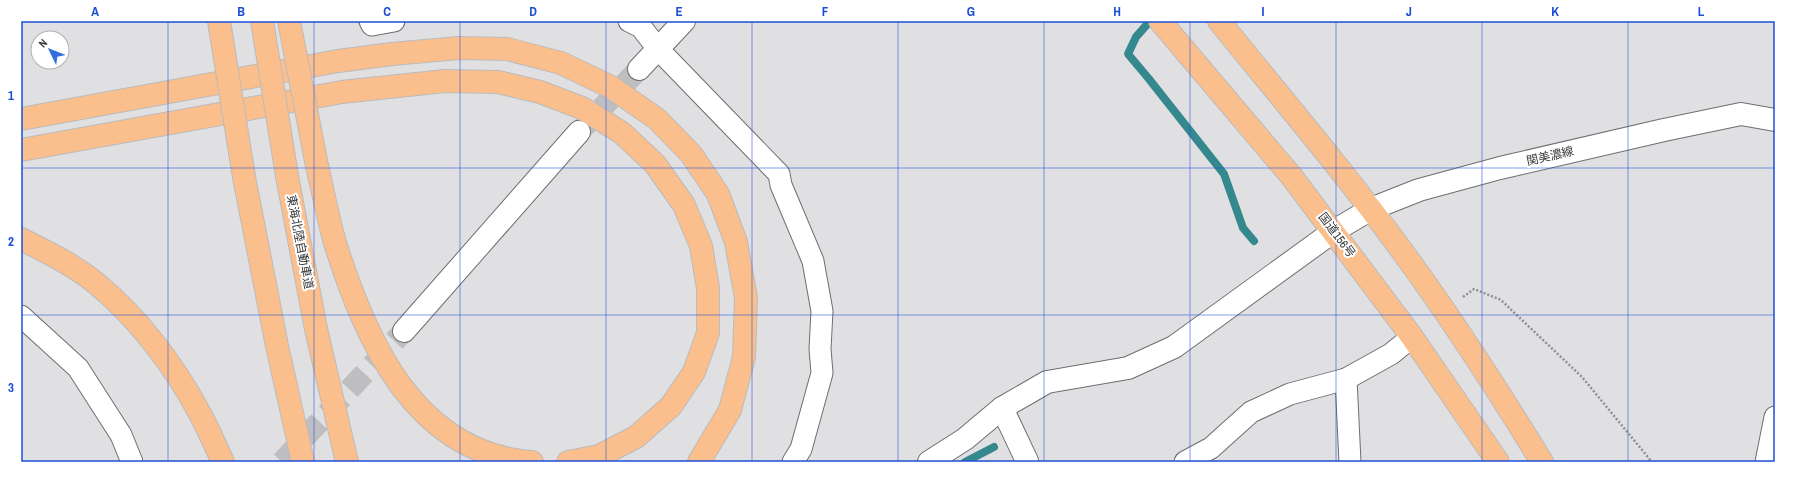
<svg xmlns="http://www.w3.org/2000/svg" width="1796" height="483" viewBox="0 0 1796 483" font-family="'Archivo Narrow','Noto Sans JP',sans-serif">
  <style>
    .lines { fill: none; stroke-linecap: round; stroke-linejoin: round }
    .stream { stroke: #34888e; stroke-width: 8 }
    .secondary-tunnel { stroke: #bebec1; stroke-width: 22; stroke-dasharray: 22 11; stroke-linecap: butt }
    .street-casing { stroke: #6e6e71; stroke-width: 23 }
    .secondary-casing { stroke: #6e6e71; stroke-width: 24 }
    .highway-casing { stroke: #bbbbbc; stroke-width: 24 }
    .path { stroke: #8f8f91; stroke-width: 2.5; stroke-dasharray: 2 2; stroke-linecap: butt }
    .street { stroke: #fff; stroke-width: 21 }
    .secondary { stroke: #fff; stroke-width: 22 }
    .highway { stroke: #fabf8c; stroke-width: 22 }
    .highway-bridge-casing { stroke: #bbbbbc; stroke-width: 24; stroke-linecap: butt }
    .highway-bridge { stroke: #fabf8c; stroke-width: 22 }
    .grid { fill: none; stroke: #1d4ed8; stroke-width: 1; stroke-opacity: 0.55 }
    .labels { text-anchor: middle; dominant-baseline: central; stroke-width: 4; stroke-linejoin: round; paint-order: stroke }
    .street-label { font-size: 12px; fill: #383839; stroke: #fff }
    .neatline { fill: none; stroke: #1d4ed8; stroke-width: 1.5 }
    .grid-label { font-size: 13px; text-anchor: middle; font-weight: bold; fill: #1d4ed8 }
  </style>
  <rect width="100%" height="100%" fill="#e0e0e3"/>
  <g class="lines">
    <g class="stream">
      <polyline points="1150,21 1136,37 1128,54 1149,79 1224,174 1243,228 1254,241"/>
      <polyline points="965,462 994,447"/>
    </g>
    <g class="secondary-tunnel">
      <polyline points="579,132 639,69"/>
      <polyline points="282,462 404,331"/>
    </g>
    <g class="street-casing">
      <g id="street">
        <polyline points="370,21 372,25 394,21"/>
        <polyline points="629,21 641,27 658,49 779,174 781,185 813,261 822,311 820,349 822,373 801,449 793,462"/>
        <polyline points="21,316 78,368 121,435 132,462"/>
        <polyline points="1346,379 1350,462"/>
        <polyline points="1185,462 1211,448 1251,412 1290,394 1346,379 1391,354 1412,337"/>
        <polyline points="1766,462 1775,417"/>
      </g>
    </g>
    <g class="secondary-casing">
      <g id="secondary">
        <polyline points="639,69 684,21"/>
        <polyline points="404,331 579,132"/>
        <polyline points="1002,408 1027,461"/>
        <polyline points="929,462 965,439 1002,408 1047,382 1128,368 1174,347 1334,231 1371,209 1419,190 1500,168 1664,130 1741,114 1775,120"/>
      </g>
    </g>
    <g class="highway-casing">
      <g id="highway">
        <polyline points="1160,21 1292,177 1412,337 1498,462"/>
        <path d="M1219,21c63,78 128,154 186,234 49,67 94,137 137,207"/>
        <polyline points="21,119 338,61 392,54 459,48 507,49 561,63 611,87 657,119 691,154 718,194 736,242 746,298 744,357 730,410 699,462"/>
        <polyline points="21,150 342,92 445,81 498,82 540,92 582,108 622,133 655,164 684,205 701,246 708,288 708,333 694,372 671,406 636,437 599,456 568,462"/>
        <path d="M317,166c6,25 11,52 18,77 31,98 80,211 197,219"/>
        <polyline points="287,176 316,329 347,462"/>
        <polyline points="244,177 277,346 303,462"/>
        <path d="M21,239c26,13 53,26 76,45 41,34 77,81 102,128 9,16 16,33 24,50"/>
      </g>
    </g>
    <polyline class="path" points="1463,297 1474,289 1501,300 1582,377 1652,462"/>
    <use href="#street" class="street"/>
    <use href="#secondary" class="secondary"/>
    <use href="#highway" class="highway"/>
    <g class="highway-bridge-casing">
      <g id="highway-bridge">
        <polyline points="219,21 244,177"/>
        <polyline points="262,21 287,176"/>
        <polyline points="289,21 317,166"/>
      </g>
    </g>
    <use href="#highway-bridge" class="highway-bridge"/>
  </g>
  <path class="grid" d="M168,21v441M314,21v441M460,21v441M606,21v441M752,21v441M898,21v441M1044,21v441M1190,21v441M1336,21v441M1482,21v441M1628,21v441M21,168h1754M21,315h1754"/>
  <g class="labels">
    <g class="street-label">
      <text transform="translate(1550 156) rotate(-13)">関美濃線</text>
      <text transform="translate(1337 235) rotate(53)">国道156号</text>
      <text transform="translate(300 242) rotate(79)">東海北陸自動車道</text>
    </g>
  </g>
  <rect width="1796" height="483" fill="none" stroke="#ffffff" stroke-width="44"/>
  <g transform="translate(50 50) rotate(313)"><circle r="19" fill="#ffffff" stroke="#afafb0"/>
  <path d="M0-3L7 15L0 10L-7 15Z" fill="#306edc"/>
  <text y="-6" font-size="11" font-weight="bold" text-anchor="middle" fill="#383839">N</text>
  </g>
  <rect x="22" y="22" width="1752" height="439" class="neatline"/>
  <g class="grid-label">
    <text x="95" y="16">A</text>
    <text x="241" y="16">B</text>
    <text x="387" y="16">C</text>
    <text x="533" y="16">D</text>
    <text x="679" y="16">E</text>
    <text x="825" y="16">F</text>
    <text x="971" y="16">G</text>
    <text x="1117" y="16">H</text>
    <text x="1263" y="16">I</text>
    <text x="1409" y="16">J</text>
    <text x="1555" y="16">K</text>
    <text x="1701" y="16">L</text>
    <text x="11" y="100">1</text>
    <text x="11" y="246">2</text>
    <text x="11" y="392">3</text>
  </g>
</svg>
